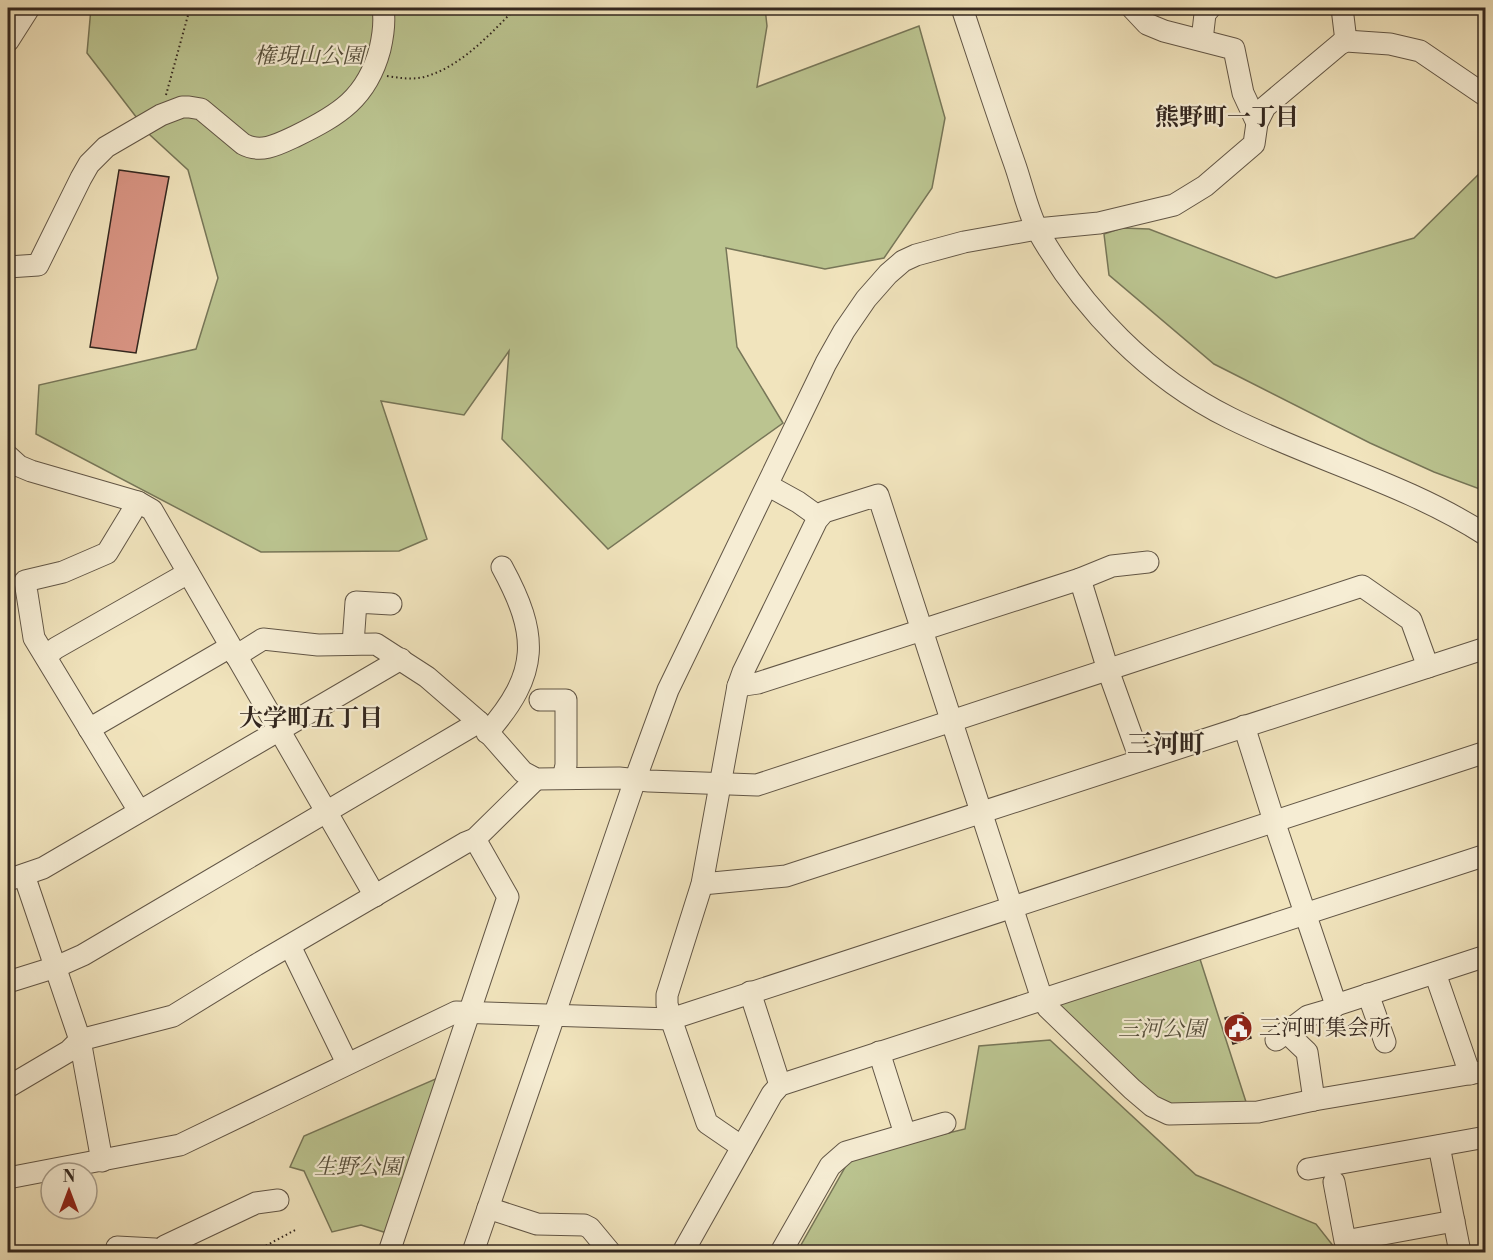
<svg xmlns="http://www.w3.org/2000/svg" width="1493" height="1260" viewBox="0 0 1493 1260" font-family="'Libre Bodoni','Noto Serif JP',serif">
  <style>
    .green { fill: #bbc490; stroke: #777658; stroke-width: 1.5 }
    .building { fill: #d89483; stroke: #33271f; stroke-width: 1.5 }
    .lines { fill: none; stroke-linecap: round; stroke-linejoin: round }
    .minor-casing { stroke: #625646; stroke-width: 23 }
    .path { stroke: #33271f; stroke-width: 2; stroke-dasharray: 1.5 3; stroke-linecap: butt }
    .minor { stroke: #f6edd4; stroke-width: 21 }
    .labels { text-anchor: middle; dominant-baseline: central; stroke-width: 4.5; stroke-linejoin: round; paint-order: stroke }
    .park-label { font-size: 22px; font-style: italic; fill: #554e3b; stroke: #f6edd4 }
    .poi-label { font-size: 22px; fill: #33271f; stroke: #f6edd4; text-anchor: start }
    .neighbourhood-label { font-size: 24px; font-weight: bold; fill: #33271f; stroke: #f6edd4 }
    .quarter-label { font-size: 26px; font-weight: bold; fill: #33271f; stroke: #f6edd4 }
  </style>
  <rect width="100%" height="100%" fill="#f1e4bd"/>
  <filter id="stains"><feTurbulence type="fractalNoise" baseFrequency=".00333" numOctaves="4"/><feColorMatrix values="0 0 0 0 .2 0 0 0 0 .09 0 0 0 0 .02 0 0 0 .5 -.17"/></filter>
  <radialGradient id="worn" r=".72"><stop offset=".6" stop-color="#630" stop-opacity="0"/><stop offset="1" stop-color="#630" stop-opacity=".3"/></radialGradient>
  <g class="green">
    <polygon points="91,8 765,8 767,26 757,87 919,26 945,118 932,188 884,258 825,269 726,248 737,347 783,423 608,549 502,439 509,351 464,415 381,401 427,539 399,551 261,552 36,434 39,385 196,349 218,278 188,170 150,135 87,53"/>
    <polygon points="1485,168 1485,491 1434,472 1370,443 1214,364 1109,275 1104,234 1122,228 1149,229 1276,278 1414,238"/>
    <polygon points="1199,956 1247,1105 1173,1107 1154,1102 1055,1004"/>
    <polygon points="1050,1040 1196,1175 1316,1224 1338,1252 797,1252 851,1157 965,1129 979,1046"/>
    <polygon points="440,1077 387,1233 361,1225 332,1232 304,1171 290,1167 304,1136"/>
  </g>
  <g class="building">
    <polygon points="119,170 169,177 136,353 90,347"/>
    <polygon points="1243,1013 1251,1038 1233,1044 1225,1018"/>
  </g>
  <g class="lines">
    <g class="minor-casing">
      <g id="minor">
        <path d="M962,8c17,51 34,103 52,154 8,22 13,48 24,69 44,78 111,147 192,187 84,42 177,66 256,117"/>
        <polyline points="1132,8 1147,24 1164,31 1234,49 1243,93 1257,123"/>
        <polyline points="1342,8 1346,41"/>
        <polyline points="1202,40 1205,14 1210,8"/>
        <polyline points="8,41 29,8"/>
        <path d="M8,267l30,-2 43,-87 8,-14 17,-17 55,-32 21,-8h7l12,2 42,35c18,10 36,0 53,-8 43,-21 71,-38 84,-87 3,-13 5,-28 3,-41"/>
        <polyline points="8,456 19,466 31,471 138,502 152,510 375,896"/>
        <polyline points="769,486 798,502 819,517"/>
        <polyline points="138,502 107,553 63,572 25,581 34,638 139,811"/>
        <polyline points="1080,579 1112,566 1148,562"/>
        <polyline points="353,644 356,602 391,604"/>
        <polyline points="46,656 56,648 188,573"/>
        <polyline points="236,656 263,639 318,645 376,644 427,677 479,722 523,772 536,779 619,778 649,781 757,785 1362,586 1411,620 1428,667"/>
        <polyline points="738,686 758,683 1080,579 1108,670 1140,759"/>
        <polyline points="540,700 566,700 566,765 563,778"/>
        <polyline points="1244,726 1274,821 1336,1005 1486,956"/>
        <polyline points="89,729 230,647"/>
        <path d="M487,733c53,-60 52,-98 15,-166"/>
        <polyline points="24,875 80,1040 102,1161"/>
        <polyline points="8,880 43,868 401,659"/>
        <polyline points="702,884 786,876 1486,648"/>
        <polyline points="290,946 347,1063"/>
        <polyline points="1435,973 1470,1074"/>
        <polyline points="8,982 56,967 83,955 479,722"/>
        <polyline points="750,992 780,1085"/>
        <polyline points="1368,994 1385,1042"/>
        <polyline points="1286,1032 1307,1052 1314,1100"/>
        <polyline points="1276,1040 1308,1016 1332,1009 1336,1005"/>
        <polyline points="879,1052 905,1134"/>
        <polyline points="8,1087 69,1051 80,1040 173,1016 256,965 465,843 475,839 536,779"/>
        <polyline points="1439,1146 1460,1252"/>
        <polyline points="742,1147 707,1123 671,1019 667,1004 667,995 702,884 738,686 743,672 817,520 824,512 878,495 1042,999 1048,1008 1132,1089 1152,1106 1169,1114 1258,1112 1314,1100 1486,1071"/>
        <polyline points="1308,1169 1486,1137"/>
        <polyline points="8,1178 180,1145 456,1012 671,1019 1486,752"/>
        <polyline points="1334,1182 1345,1241 1454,1221"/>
        <polyline points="488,1208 537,1224 584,1225 590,1228 610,1252"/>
        <polyline points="117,1247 155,1249 155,1252"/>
        <polyline points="165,1252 165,1246 256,1203 278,1200"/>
        <polyline points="389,1252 508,897 475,839"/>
        <polyline points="473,1252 635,780 668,690 826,363 844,331 866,299 888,274 903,261 916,255 964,242 1037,229 1099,223 1174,205 1205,186 1254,144 1257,123 1265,107 1340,44 1346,41 1390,44 1420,51 1486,96"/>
        <polyline points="683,1252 772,1094 780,1085 1486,855"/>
        <polyline points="781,1252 830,1166 846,1152 945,1123"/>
      </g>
    </g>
    <g class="path">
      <path d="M387,76c13,2 25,4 37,1 37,-10 66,-43 92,-69"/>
      <polyline points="166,95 190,8"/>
      <polyline points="254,1252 297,1229"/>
    </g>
    <use href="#minor" class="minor"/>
  </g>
  <defs>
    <g id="civic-disc" transform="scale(1.5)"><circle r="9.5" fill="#8f2418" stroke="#f6edd4"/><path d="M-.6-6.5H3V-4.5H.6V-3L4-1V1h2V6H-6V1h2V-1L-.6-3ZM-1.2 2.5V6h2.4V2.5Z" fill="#fff"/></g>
  </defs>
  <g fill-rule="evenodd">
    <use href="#civic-disc" x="1238" y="1028"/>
  </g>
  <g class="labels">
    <g class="park-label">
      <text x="309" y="56">権現山公園</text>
      <text x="1162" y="1029">三河公園</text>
      <text x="358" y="1167">生野公園</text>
    </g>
    <g class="poi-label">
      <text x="1259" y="1028">三河町集会所</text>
    </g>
    <g class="neighbourhood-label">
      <text x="1227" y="118">熊野町一丁目</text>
      <text x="311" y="719">大学町五丁目</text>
    </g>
    <g class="quarter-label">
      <text x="1166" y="745">三河町</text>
    </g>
  </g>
  <rect width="1493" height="1260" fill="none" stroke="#f1e4bd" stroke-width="30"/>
  <rect x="9" y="9" width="1475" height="1242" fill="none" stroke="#33271f" stroke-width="3"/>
  <rect x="15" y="15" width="1463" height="1230" fill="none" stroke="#33271f" stroke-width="1.5"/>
  <g transform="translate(69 1191)"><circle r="28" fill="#f6edd4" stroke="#a89e8c" stroke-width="1.5"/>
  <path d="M0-4.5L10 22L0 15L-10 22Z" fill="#8f2418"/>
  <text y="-9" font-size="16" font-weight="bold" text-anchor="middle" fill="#33271f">N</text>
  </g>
  <rect width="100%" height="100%" filter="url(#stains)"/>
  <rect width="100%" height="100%" fill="url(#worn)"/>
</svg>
